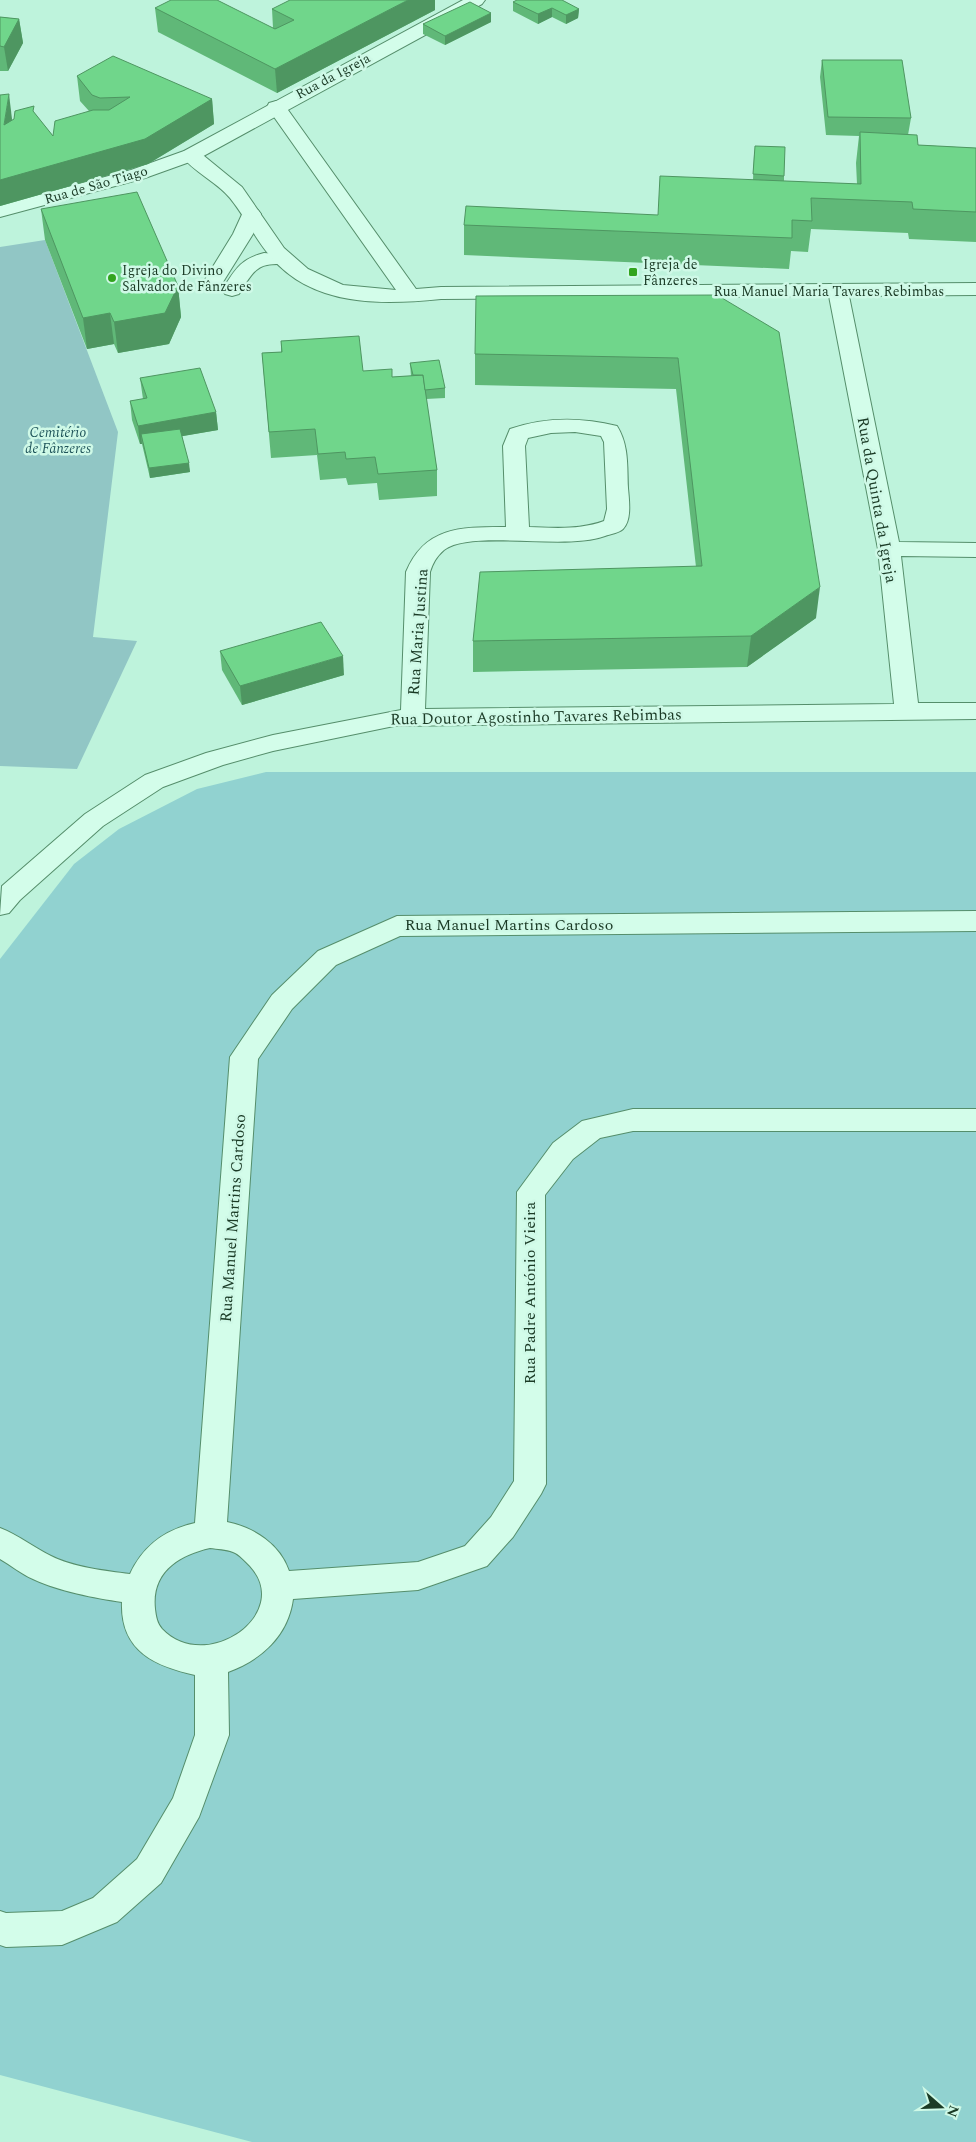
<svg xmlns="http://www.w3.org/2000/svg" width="976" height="2142" viewBox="0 0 976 2142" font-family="Spectral,serif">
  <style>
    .green { fill: #91d2d0 }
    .cemetery { fill: #91c6c5 }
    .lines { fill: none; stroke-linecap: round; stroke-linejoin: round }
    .service-casing { stroke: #558e6b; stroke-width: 2 }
    .minor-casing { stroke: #558e6b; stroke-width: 2 }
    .tertiary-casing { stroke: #558e6b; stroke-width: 2 }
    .service { fill: #d3fdea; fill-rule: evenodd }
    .minor { fill: #d3fdea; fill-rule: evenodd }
    .tertiary { fill: #d3fdea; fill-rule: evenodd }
    .wall { fill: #60b878 }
    .shaded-wall { fill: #4e9661 }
    .building { fill: #70d68b; stroke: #4e9661 }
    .poi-dot { fill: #32a41e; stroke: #cff9e7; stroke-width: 2 }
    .labels { text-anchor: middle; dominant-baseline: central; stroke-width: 5; stroke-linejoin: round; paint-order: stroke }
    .far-street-label { font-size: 14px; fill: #1b3b26; stroke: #cff9e7 }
    .far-poi-label { font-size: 14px; fill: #1b3b26; stroke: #cff9e7; text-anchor: start }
    .far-park-label { font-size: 14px; font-style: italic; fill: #1f545a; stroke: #cff9e7 }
    .street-label { font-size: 16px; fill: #1b3b26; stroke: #cff9e7 }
  </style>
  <rect width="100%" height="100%" fill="#bef3dc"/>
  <polygon class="green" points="266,772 976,772 976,2142 252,2142 0,2075 0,959 74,864 119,829 197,789"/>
  <polygon class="cemetery" points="45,240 118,432 93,637 137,641 77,769 0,766 0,247"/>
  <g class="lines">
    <g class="service-casing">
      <g id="service">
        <polygon points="251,208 258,210 261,214 253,234 218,290 211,292 204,290 201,286 233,234 244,210"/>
        <path d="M264,253l27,2 3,4 -3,4c-8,2 -16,0 -24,2 -14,2 -21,19 -28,29l-7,2 -7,-2 -3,-4c13,-20 18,-31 42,-37z"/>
      </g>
    </g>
    <g class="minor-casing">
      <g id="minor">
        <path d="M276,101l7,2 133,186 25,-2 535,-4v12l-127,1 50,246 77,1v14l-75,-1 17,147h58v16l-582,7 -121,25 -50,14 -60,22 -60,39 -83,74 -11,13 -9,2 2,-29 83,-72 60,-39 61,-22 67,-18 128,-25 5,-138c19,-46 56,-45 100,-45l-3,-81 7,-17c36,-12 70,-12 107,-3 12,19 10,40 11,62 1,12 4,32 -5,41 -4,4 -13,5 -18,7 -40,15 -133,-7 -161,14 -8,7 -11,13 -14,22l-5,137 469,-5 -16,-155 -49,-253 -388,3c-59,6 -128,8 -170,-42 -16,-18 -26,-41 -41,-59 -14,-17 -37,-26 -49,-43l3,-4h14l44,36 42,61 24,21 35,16 53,5 -129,-183 2,-4zM575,432l26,4 3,6 3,67 -3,12c-24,9 -50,7 -75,6l-4,-81 3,-8 23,-5z"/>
        <path d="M976,911v20l-576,5 -64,29 -44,44 -34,50 -31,463c26,5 53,22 62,49l129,-9 47,-16 26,-29 23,-36 3,-289 36,-49 29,-22 51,-12h343v22h-343l-33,7 -27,21 -28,36 1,289 -5,10 -28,43 -26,29 -69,24 -125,9c-5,37 -32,61 -65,73l1,63 -30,82 -38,66 -44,39 -43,18 -12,5 -56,2 -6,-2v-34l6,2 56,-2 31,-13 44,-39 36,-61 22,-63v-60c-40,-9 -75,-24 -73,-73 -27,-4 -64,-11 -89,-23 -12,-5 -22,-14 -33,-20v-31c18,7 33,19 51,28 21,11 55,15 79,18 13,-28 34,-44 65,-51l35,-466 42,-62 46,-44 79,-35zM210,1548c7,1 16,1 23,4 6,2 12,9 17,14 44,48 -44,109 -88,63 -5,-6 -6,-12 -7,-20 -4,-37 24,-54 55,-61z"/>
      </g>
    </g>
    <g class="tertiary-casing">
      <polygon id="tertiary" points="463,0 485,0 482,4 198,159 145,178 0,217 0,205 131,170 184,151"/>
    </g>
    <use href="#service" class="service"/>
    <use href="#minor" class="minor"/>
    <use href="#tertiary" class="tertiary"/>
  </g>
  <g class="wall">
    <polygon points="513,2 579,9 578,18 566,24 552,17 538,24 513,11"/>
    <polygon points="155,8 273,28 272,9 435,10 277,93 158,32"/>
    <polygon points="491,13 491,22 445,45 423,34 423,24"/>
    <polygon points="0,17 19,19 23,43 8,71 0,71"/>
    <polygon points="822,60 911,118 908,135 918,145 976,148 976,242 909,239 908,233 811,229 808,252 791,251 789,269 464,255 464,225 658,215 753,180 754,155 784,176 784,181 857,184 856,163 859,136 826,135 820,77"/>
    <polygon points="77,76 212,99 214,124 148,164 0,206 12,120 35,114 53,136 89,111 80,101"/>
    <polygon points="41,209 178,286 181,317 169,344 118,353 114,344 87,349 45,240"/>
    <polygon points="717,295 816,618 747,667 473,672 473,641 696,567 676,389 475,385 475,354"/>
    <polygon points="281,341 363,371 392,377 411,376 410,363 445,388 445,398 426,399 437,470 437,496 379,500 377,483 348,485 346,478 320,480 317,455 271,458 262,353 281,352"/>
    <polygon points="140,378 216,412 218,430 182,436 190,472 150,478 142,444 140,444 132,420 130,401 143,399"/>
    <polygon points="220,651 344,675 242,705 222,670"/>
  </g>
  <g class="shaded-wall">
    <polygon points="408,0 435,0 435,10 277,93 275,69"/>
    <polygon points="552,8 552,17 538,24 538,14"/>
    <polygon points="579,9 578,18 566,24 566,15"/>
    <polygon points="491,13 491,22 445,45 445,36"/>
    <polygon points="19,19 23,43 8,71 4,47"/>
    <polygon points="9,94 12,119 8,150 4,125"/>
    <polygon points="212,99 214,124 148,164 0,206 0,180"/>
    <polygon points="178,286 181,317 169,344 118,353 114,322"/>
    <polygon points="110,313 114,344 87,349 83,318"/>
    <polygon points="216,412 218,430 143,443 141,434 142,444 140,444 138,426"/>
    <polygon points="189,463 190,472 150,478 149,468"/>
    <polygon points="820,587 816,618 747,667 751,636"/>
    <polygon points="343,656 344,675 242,705 240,686"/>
  </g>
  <g class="building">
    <polygon points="171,0 217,0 275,29 294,20 272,9 290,0 408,0 275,69 155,8"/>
    <polygon points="517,0 562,0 579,9 566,15 552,8 538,14 513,2"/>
    <polygon points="470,2 491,13 445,36 423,24"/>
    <polygon points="0,17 19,19 4,47 0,46"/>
    <polygon points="113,56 212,99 145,139 0,180 0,95 9,94 4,125 14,119 15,111 34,106 33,111 53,136 55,121 93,110 109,110 130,97 100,98 92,95 77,76"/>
    <polygon points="822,60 902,60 911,118 828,117"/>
    <polygon points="860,132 917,135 918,145 976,148 976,212 913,209 912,202 811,198 812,221 792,220 792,238 464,225 466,206 658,215 660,176 861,184"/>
    <polygon points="755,146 785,147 784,176 753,174"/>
    <polygon points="137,192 178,286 165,313 114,322 110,313 83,318 41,209"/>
    <polygon points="717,295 779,332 820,587 751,636 473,641 480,572 702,566 678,358 475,354 476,296"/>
    <polygon points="359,336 363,371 392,369 392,377 423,375 437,470 378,474 375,457 346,459 345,452 318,454 315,429 269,432 262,353 282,352 281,341"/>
    <polygon points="439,360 445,388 425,390 423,375 413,375 410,363"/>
    <polygon points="200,368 216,412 138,426 130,401 147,398 140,378"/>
    <polygon points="180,429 189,463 149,468 141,434"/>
    <polygon points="321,622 343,656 240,686 220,651"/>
  </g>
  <g class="poi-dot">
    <rect x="628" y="267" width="10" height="10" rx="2.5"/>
    <circle cx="112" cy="278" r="5"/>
  </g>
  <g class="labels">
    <g class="far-street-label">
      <text transform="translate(333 76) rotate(-28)">Rua da Igreja</text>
      <text transform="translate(96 185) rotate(-16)">Rua de São Tiago</text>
      <text x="829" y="291">Rua Manuel Maria Tavares Rebimbas</text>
    </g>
    <g class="far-poi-label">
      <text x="643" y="264">Igreja de<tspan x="643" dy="16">Fânzeres</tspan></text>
      <text x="122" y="270">Igreja do Divino<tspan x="122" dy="16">Salvador de Fânzeres</tspan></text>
    </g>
    <g class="far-park-label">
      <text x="58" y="432">Cemitério<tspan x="58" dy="16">de Fânzeres</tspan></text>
    </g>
    <g class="street-label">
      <text transform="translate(877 500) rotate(80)">Rua da Quinta da Igreja</text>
      <text transform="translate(418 632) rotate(-86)">Rua Maria Justina</text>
      <text transform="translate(536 717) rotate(-1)">Rua Doutor Agostinho Tavares Rebimbas</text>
      <text x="509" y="925">Rua Manuel Martins Cardoso</text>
      <text transform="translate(233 1218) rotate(-86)">Rua Manuel Martins Cardoso</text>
      <text transform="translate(530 1293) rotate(-90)">Rua Padre António Vieira</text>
    </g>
  </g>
  <g transform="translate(941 2107) rotate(110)" stroke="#cff9e7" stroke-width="4" paint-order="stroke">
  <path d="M0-4L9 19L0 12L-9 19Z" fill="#1b3b26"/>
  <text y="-8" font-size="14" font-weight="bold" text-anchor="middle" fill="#1b3b26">N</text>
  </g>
</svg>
